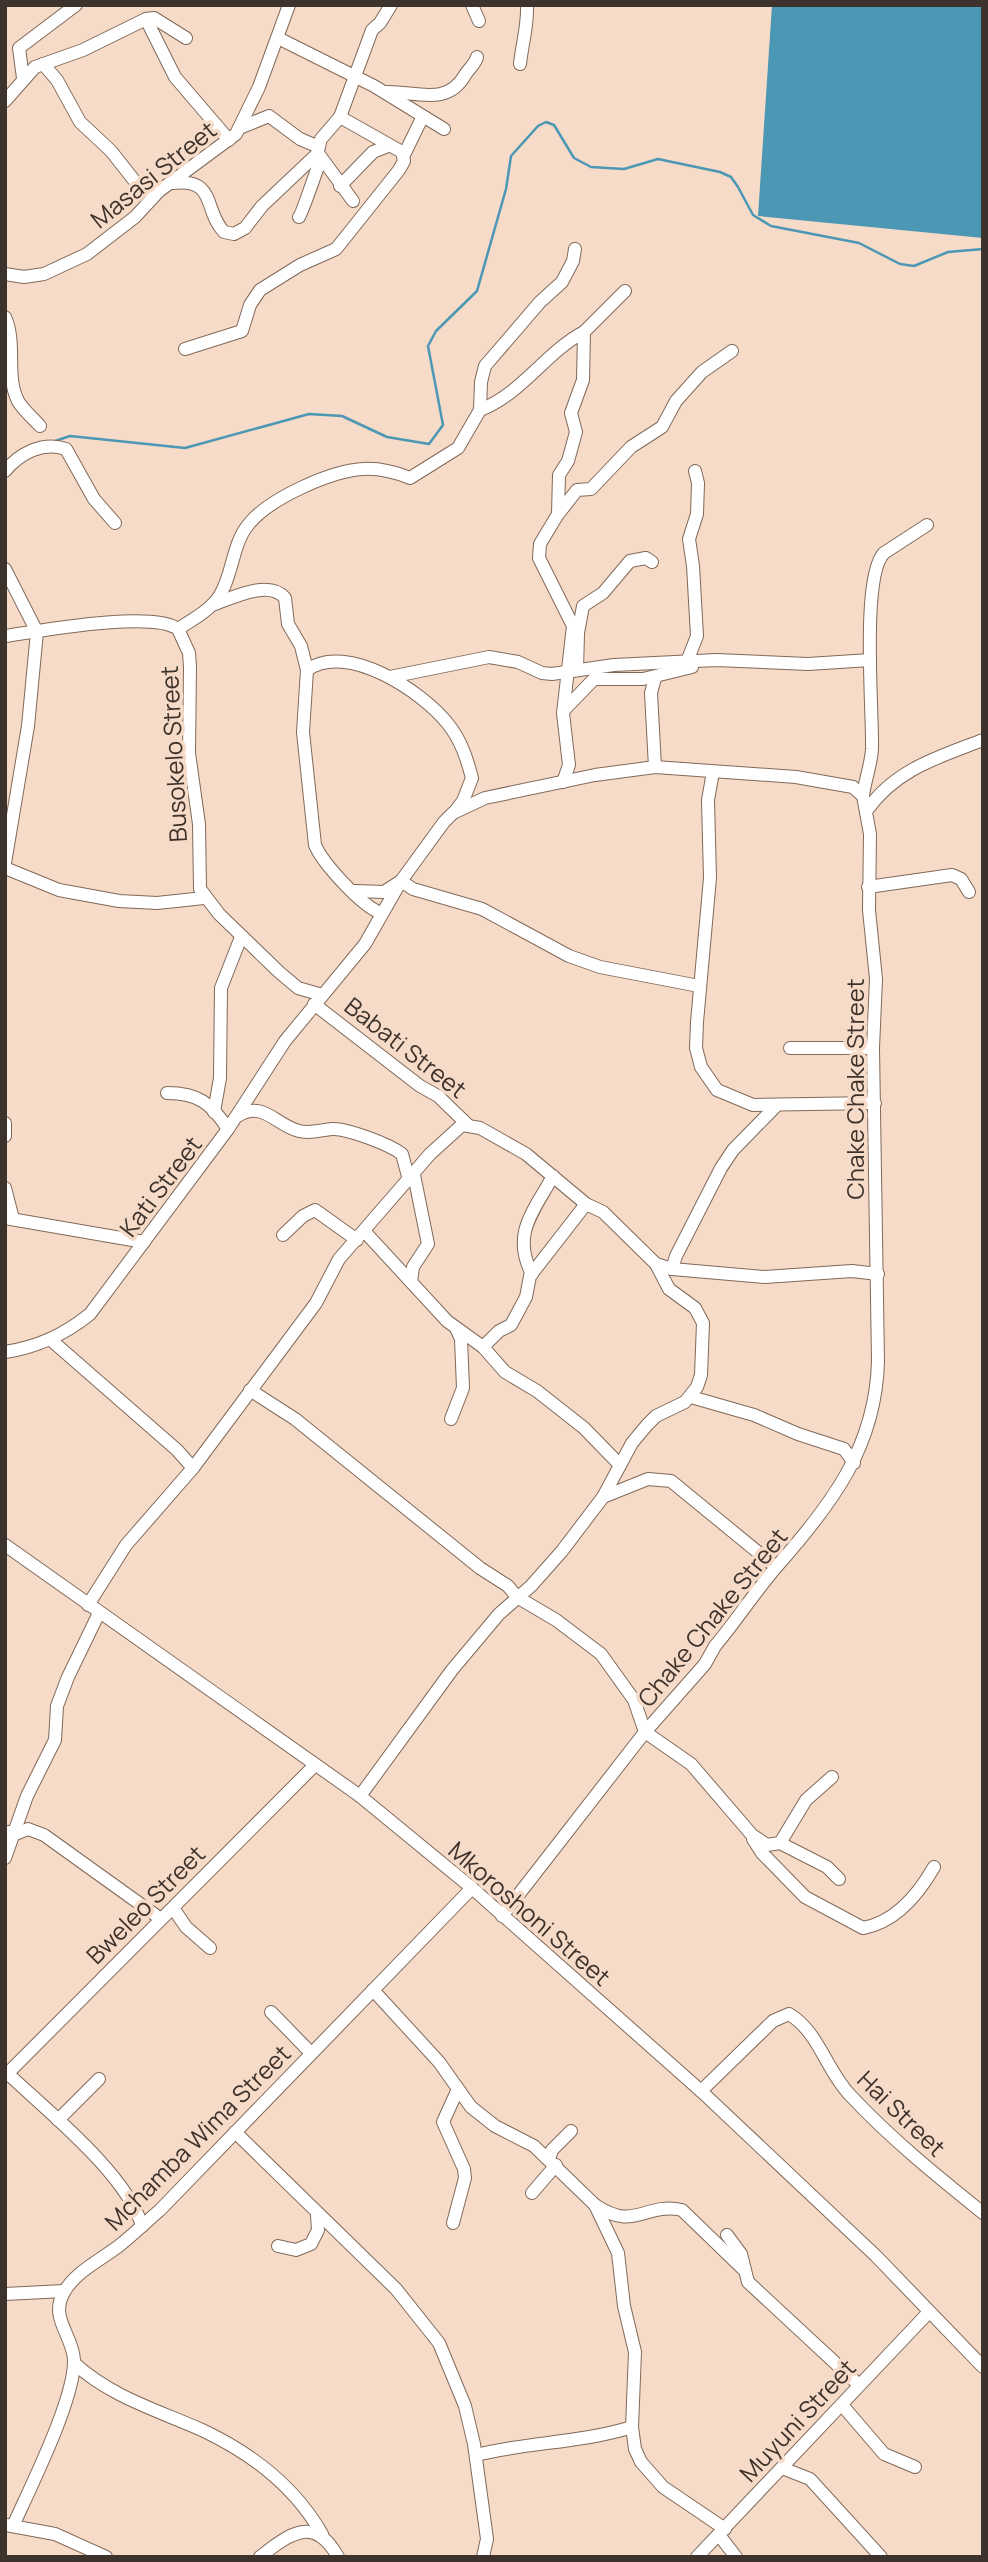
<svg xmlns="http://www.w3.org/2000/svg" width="988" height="2562" viewBox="0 0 988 2562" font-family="Manrope,sans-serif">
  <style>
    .water { fill: #4b97b4 }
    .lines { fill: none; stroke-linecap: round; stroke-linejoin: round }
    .stream { stroke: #4b97b4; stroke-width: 2.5 }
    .minor-casing { stroke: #816958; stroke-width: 14 }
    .minor { stroke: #fff; stroke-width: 12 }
    .labels { text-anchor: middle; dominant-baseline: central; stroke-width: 7; stroke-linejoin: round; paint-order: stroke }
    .street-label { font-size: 24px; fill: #3e332c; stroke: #f7dbc9 }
  </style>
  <rect width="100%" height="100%" fill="#f7dbc9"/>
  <polygon class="water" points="772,5 983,5 983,238 758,216"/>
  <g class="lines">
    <polyline class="stream" points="52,442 70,436 185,448 309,414 342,416 387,437 429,444 443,425 428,346 436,331 477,291 506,189 511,156 538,126 546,122 554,125 574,158 591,167 624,169 658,159 720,172 731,177 738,187 753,215 771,226 859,243 900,264 914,266 948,252 983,249"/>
    <g class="minor-casing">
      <g id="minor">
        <polyline points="472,5 479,21"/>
        <polyline points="146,19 175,77 229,140"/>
        <polyline points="278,38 374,86 444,129"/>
        <polyline points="43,64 57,80 80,122 111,151 137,184 159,191"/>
        <path d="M520,64c2,-20 8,-38 7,-59"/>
        <polyline points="23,78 19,48 76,5"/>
        <path d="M386,92c29,-1 61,15 79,-17 4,-7 10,-10 12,-18"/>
        <polyline points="5,101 35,67 83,50 146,19 154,18 186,38"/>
        <polyline points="242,127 269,116 300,139 319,147"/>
        <polyline points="318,153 353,201"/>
        <polyline points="404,155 422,118"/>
        <path d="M173,183c44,-5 30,27 51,49l10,2 11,-6 17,-22 55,-52 4,-15 19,-22 32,-87 8,-7 11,-18"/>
        <polyline points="340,186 373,152 388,146"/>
        <path d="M299,217c3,-3 19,-51 22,-59"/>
        <polyline points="5,274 24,277 44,274 87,254 135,217 159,191 236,134 259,87 289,5"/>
        <path d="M5,317c12,27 0,58 13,84 5,9 15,17 22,25"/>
        <polyline points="185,349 242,331 250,305 260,290 300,265 336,249 399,170 404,161 402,152 340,117"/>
        <path d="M480,410c43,-17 66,-58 104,-78"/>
        <path d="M5,471c15,-18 38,-30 61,-22l28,50 21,24"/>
        <polyline points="559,513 577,490 591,489 631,447 662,427 676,401 702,372 732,351"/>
        <polyline points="5,569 37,632 28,726 5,863"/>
        <path d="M212,605c20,-7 57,-26 73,-7l3,26 13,22 6,24 -4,62 12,113c8,19 48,62 66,68"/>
        <path d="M178,629c14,-9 33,-19 42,-34 13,-21 12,-50 28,-70 20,-26 82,-54 115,-56 17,-1 32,3 47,9l48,-30 22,-38 1,-28 4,-16 55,-64 22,-20 11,-21 2,-12"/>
        <path d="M5,636c34,-5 148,-26 173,-7l11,24 1,14 -1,86 10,71 1,65 19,25 60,58 19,16 24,7"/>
        <polyline points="686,664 697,636 693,566 689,539 697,514 698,483 695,471"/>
        <path d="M307,670c40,-29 116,22 141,54 13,16 19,35 24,54l-9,23 -7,9"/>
        <polyline points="577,670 578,633 583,606 603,593 630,561 646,558 652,562"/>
        <polyline points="390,677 489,657 518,662 542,673 552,674 614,665 716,660 808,664 870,660"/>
        <polyline points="655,678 651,693 655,767"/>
        <polyline points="565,709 594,679 643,679 692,667"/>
        <polyline points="713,772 708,800 710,878 697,1022 696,1048 701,1067 717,1090 753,1105 875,1103"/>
        <polyline points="563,782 569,765 563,713 573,626 539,558 540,544 558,514 559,475 568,461 576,432 571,413 583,380 584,332 625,291"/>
        <path d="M863,796c2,-16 8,-31 9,-47 1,-37 -11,-173 12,-196l43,-28"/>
        <path d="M867,810c29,-41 72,-53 116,-70"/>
        <polyline points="5,868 59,890 119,901 157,903 204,898"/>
        <polyline points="868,887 952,875 961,879 969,892"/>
        <polyline points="355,891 384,892 401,881 413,889 482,909 569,956 600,967 699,986"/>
        <polyline points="314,1004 420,1086 438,1096 469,1126"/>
        <polyline points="790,1048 873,1048"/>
        <path d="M167,1093c31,0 44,10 61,36"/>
        <polyline points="214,1112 220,1078 221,988 241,937"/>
        <path d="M236,1117c27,-18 39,8 63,14 11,3 22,-1 33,-2 14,-1 57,15 70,25l7,26"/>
        <polyline points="5,1123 5,1136"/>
        <polyline points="5,1188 13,1219"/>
        <polyline points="5,1218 144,1242"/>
        <polyline points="365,1232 447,1321 483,1347 505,1372 537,1391 584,1428 620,1465"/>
        <polyline points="283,1235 303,1216 315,1210 357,1240"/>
        <polyline points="672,1269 676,1256 721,1168 733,1150 776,1106"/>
        <path d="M532,1274c-21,-40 2,-63 21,-98"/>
        <polyline points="411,1282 413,1267 428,1244 414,1175"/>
        <polyline points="51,1340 177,1450 193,1468"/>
        <polyline points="483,1347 499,1331 511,1325 526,1297 530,1276 586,1204"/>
        <path d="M5,1352c33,-5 59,-17 85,-38l138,-185 57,-88 80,-97 36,-63 43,-59 9,-9 32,-15 110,-23 60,-8 141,10 57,10 10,9 7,38 -1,76 7,69 -3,69 5,313c-2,85 -46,143 -100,204 -22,25 -41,55 -63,81l-10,18 -60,68 -143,184"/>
        <polyline points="250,1390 295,1419 480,1568 508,1586 517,1597 556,1620 601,1654 634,1700 645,1732 691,1764 752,1835 767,1845 780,1843 806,1800 832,1777"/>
        <polyline points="691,1397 754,1415 798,1434 844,1449 854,1463"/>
        <polyline points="451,1419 463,1388 461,1339 456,1328"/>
        <polyline points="603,1497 648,1479 671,1481 776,1567"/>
        <polyline points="5,1545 360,1796 472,1888 701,2091 876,2256 983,2367"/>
        <polyline points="88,1605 126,1545 193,1468 316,1303 339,1259 430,1154 462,1125 480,1128 526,1154 586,1204 603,1212 656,1264 672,1269 765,1277 852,1271 878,1274"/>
        <polyline points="360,1796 452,1670 499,1614 531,1586 562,1551 603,1497 632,1443 647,1425 656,1416 685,1402 697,1387 701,1375 703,1323 695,1308 669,1289 656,1264"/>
        <polyline points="9,1832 13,1835 28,1829 44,1835 161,1919"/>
        <path d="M753,1839l9,14 43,44 58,31c33,-6 55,-33 71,-61"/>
        <polyline points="780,1843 827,1867 839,1879"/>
        <polyline points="5,1858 27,1796 55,1740 57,1706 68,1677 99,1613"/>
        <polyline points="173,1908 186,1927 210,1948"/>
        <polyline points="373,1990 439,2062 471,2107 495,2126 534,2146 595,2205 618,2253 624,2306 635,2352 632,2427 635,2449 641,2462 663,2487 725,2529"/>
        <polyline points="271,2012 311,2053"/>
        <path d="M5,2071c40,38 122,103 137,155"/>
        <polyline points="8,2073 314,1766"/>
        <path d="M701,2091l72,-70 16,-7c30,18 37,56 61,81 40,43 87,81 133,118"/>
        <polyline points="58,2120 99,2079"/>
        <polyline points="235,2132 396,2289 439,2343 465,2406 474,2444 487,2539 483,2557"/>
        <polyline points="549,2159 552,2150 571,2131"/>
        <polyline points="532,2193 556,2165"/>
        <path d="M595,2205c40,27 49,-3 87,5l61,59"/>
        <polyline points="453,2223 465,2178 464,2169 443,2122 458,2089"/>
        <polyline points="727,2235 741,2254 748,2282 859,2385"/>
        <polyline points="278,2246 296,2250 311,2244 318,2230 317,2215"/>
        <polyline points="5,2294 64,2291"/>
        <path d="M74,2363c37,34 83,47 128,67 49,23 93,57 120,104"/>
        <polyline points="842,2405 884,2454 915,2467"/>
        <path d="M476,2455c52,-13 105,-12 156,-28"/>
        <polyline points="782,2468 810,2479 881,2557"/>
        <polyline points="6,2525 55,2534 106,2557"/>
        <path d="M13,2526c17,-38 62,-127 61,-166 -1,-24 -24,-42 -11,-66 11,-22 38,-34 57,-49 14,-11 27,-24 40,-35l312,-322"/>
        <polyline points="719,2535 736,2557"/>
        <path d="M260,2557c30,-24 55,-42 78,0"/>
        <polyline points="697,2557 929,2312"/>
      </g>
    </g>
    <use href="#minor" class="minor"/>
  </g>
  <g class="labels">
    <g class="street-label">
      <text transform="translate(153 174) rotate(-39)">Masasi Street</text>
      <text transform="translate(173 754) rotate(-93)">Busokelo Street</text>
      <text transform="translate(406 1047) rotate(38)">Babati Street</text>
      <text transform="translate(854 1089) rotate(-90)">Chake Chake Street</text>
      <text transform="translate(160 1186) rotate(-53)">Kati Street</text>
      <text transform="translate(712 1617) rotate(-51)">Chake Chake Street</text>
      <text transform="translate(145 1904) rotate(-45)">Bweleo Street</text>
      <text transform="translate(530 1913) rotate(41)">Mkoroshoni Street</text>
      <text transform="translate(902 2113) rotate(44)">Hai Street</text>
      <text transform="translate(197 2137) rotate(-45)">Mchamba Wima Street</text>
      <text transform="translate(797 2420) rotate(-47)">Muyuni Street</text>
    </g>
  </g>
  <rect width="988" height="2562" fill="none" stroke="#3e332c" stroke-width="14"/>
</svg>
